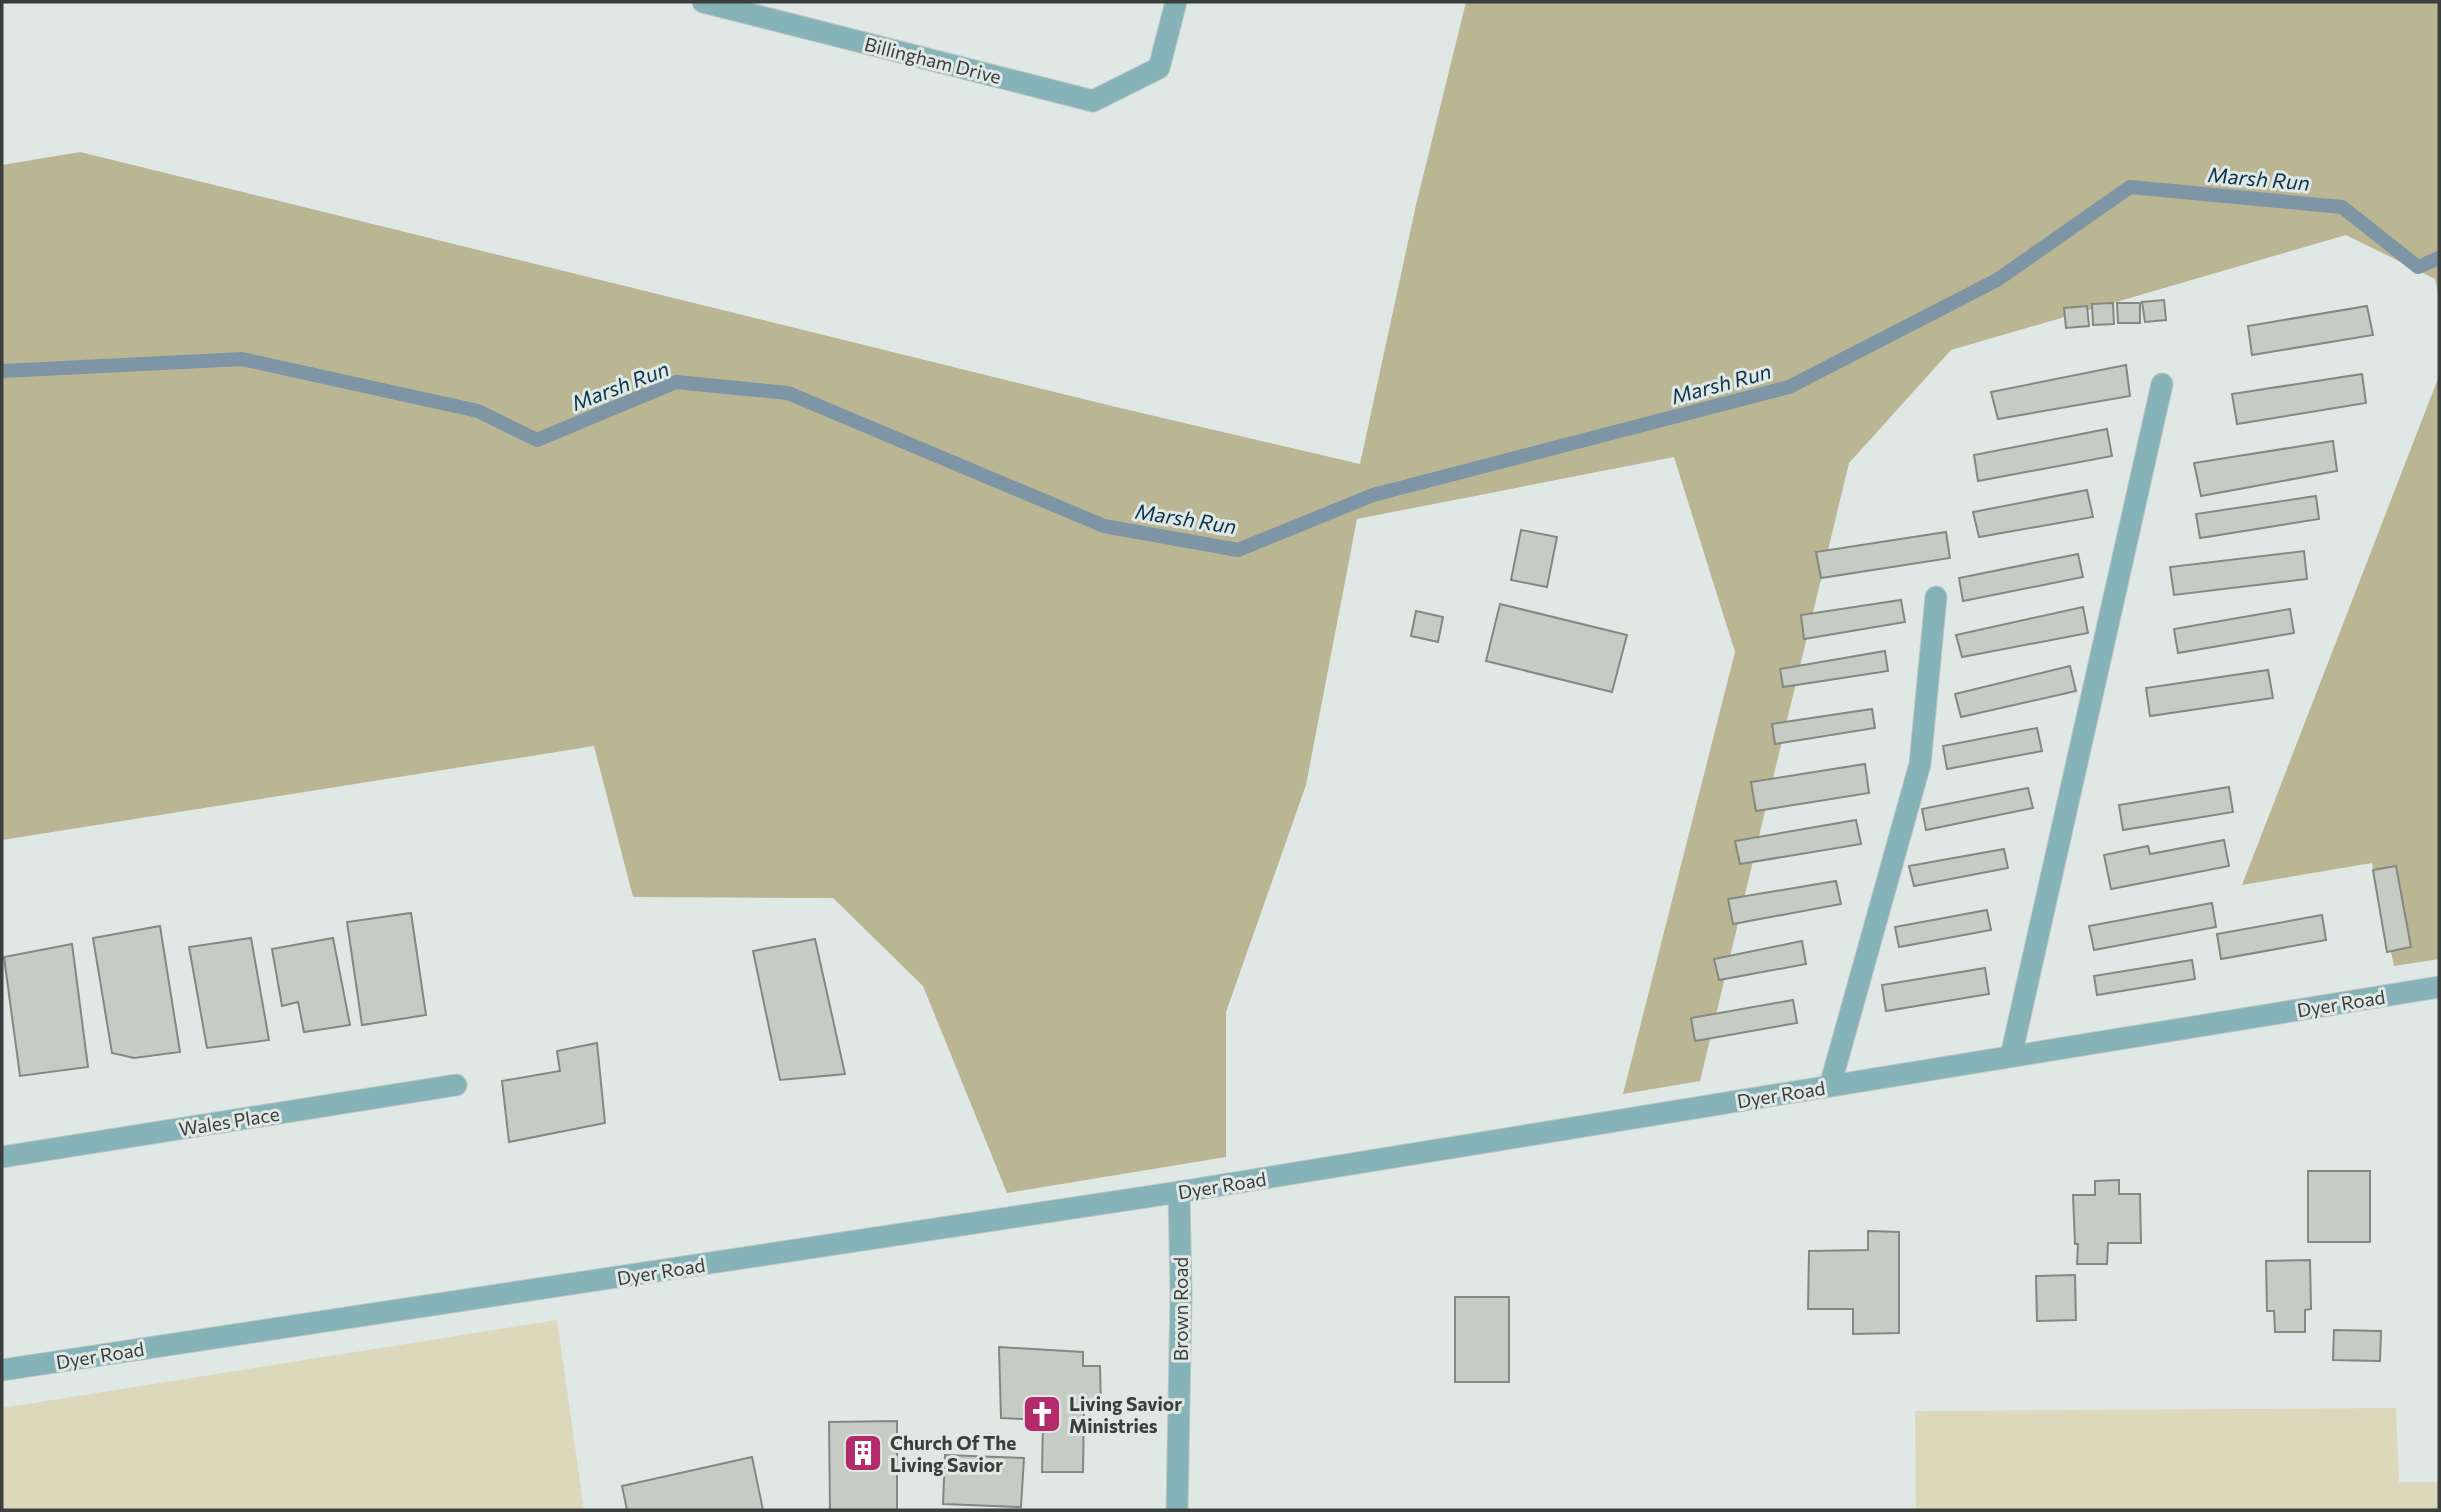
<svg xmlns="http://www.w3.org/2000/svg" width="2441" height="1512" viewBox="0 0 2441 1512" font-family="Commissioner,sans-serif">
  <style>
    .green { fill: #dcd8bb }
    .forest { fill: #bab593 }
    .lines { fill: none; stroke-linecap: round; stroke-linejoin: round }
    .stream { stroke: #7d95a4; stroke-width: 14 }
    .building { fill: #c6cbc4; stroke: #848882; stroke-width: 2 }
    .minor-casing { stroke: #bec6c3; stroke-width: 23 }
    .minor { stroke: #86b3b8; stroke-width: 21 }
    .labels { text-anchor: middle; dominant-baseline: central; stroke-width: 6; stroke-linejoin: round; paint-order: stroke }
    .street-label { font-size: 19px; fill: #3a3e3c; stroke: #dfe8e5 }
    .poi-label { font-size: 19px; font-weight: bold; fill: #3a3e3c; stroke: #dfe8e5; text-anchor: start }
    .water-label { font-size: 21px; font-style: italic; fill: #0a344c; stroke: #dfe8e5 }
  </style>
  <rect width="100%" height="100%" fill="#dfe8e5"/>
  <g class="green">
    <polygon points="557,1320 584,1510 2,1510 2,1408"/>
    <polygon points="2396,1408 2399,1482 2439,1482 2439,1510 1916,1510 1915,1411"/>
  </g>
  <g class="forest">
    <polygon points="1466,2 2439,2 2439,296 2435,279 2346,235 1951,350 1849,463 1700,1081 1623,1094 1735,652 1674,457 1357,519 1306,785 1226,1012 1226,1157 1007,1193 923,986 833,898 633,897 594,746 2,840 2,165 80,152 1116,407 1360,464 1416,205"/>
    <polygon points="2439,376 2439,959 2394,966 2372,863 2242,885"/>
  </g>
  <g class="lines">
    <polyline class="stream" points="2,371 242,359 478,411 537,440 676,382 788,393 1104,526 1238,550 1373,495 1789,387 1997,280 2130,187 2342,207 2418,267 2439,258"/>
  </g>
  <g class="building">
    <polygon points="2164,300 2166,320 2145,322 2142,302"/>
    <polygon points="2113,303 2114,324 2093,325 2092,304"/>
    <polygon points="2117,303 2140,303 2140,323 2118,323"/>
    <polygon points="2087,306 2089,326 2066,328 2064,308"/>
    <polygon points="2367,306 2373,335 2252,355 2248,326"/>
    <polygon points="2126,365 2130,396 1998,419 1991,392"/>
    <polygon points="2362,374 2366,403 2237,424 2232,394"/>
    <polygon points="2107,429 2112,456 1978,481 1974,455"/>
    <polygon points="2333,441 2337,471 2201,496 2194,463"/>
    <polygon points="2087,490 2093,517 1979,537 1973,512"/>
    <polygon points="2316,496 2319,519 2200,538 2196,514"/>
    <polygon points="1521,530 1557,537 1547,587 1511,580"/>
    <polygon points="1946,532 1950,558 1821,578 1816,552"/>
    <polygon points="2304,551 2307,579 2174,595 2170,567"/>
    <polygon points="2078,554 2083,577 1963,601 1959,578"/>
    <polygon points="1901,600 1905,622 1804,639 1801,615"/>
    <polygon points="1500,604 1627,635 1612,692 1486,661"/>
    <polygon points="2083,607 2088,633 1962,657 1956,635"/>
    <polygon points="2290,609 2294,633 2178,653 2174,629"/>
    <polygon points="1416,611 1443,617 1438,642 1411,636"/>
    <polygon points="1885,651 1888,671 1783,687 1780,669"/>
    <polygon points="2070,666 2076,691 1961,717 1955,694"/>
    <polygon points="2268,670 2273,698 2150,716 2146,688"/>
    <polygon points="1872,709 1875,728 1775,744 1772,724"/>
    <polygon points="2037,728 2042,751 1947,769 1943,746"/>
    <polygon points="1865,764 1869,793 1756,811 1751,782"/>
    <polygon points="2229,787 2233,812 2123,830 2119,805"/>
    <polygon points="2028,788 2033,808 1926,830 1922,809"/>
    <polygon points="1856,820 1861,844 1740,864 1735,841"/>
    <polygon points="2224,840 2229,866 2111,889 2104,855 2148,846 2150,854"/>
    <polygon points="2004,849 2008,868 1914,886 1909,866"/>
    <polygon points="2396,866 2411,947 2387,952 2373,870"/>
    <polygon points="1836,881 1841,904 1733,924 1728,899"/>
    <polygon points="2212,903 2216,927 2094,950 2089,926"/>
    <polygon points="1987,910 1991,930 1899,947 1895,927"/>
    <polygon points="411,913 426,1015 362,1025 347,922"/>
    <polygon points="2322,915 2326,940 2221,959 2217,934"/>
    <polygon points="160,926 180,1052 134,1058 112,1053 93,938"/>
    <polygon points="251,938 269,1040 207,1048 189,947"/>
    <polygon points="333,938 350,1025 304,1032 298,1002 282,1006 272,949"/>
    <polygon points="815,939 845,1074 780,1080 753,951"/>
    <polygon points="1802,941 1806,964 1719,980 1714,959"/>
    <polygon points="72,944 88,1067 20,1076 4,957"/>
    <polygon points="2192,960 2195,979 2097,995 2094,976"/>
    <polygon points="1985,968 1989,994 1886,1011 1882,985"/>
    <polygon points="1793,1000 1797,1023 1695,1041 1691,1018"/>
    <polygon points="597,1043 605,1123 509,1142 502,1081 560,1071 557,1051"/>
    <rect x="2308" y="1171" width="62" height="71"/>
    <polygon points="2119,1180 2119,1194 2140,1194 2141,1243 2108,1243 2107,1264 2077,1264 2078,1244 2075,1244 2073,1195 2095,1195 2095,1181"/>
    <polygon points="1868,1231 1899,1232 1899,1333 1853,1334 1853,1309 1808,1309 1809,1251 1868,1250"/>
    <polygon points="2310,1260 2311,1309 2305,1310 2305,1332 2275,1332 2274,1311 2267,1311 2266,1261"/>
    <polygon points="2075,1275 2076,1320 2037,1321 2036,1276"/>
    <rect x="1455" y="1297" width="54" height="85"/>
    <polygon points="2334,1330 2381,1331 2380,1361 2333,1360"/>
    <polygon points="999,1347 1083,1352 1083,1366 1100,1366 1101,1407 1084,1409 1083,1472 1042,1472 1043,1420 1001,1418"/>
    <polygon points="897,1421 897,1510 830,1510 829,1422"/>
    <polygon points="945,1455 1024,1458 1021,1507 943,1504"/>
    <polygon points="752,1457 763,1510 627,1510 622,1486"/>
  </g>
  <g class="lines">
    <g class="minor-casing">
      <g id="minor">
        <polyline points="703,2 1093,101 1159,68 1176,2"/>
        <polyline points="2011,1056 2162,384"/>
        <polyline points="1830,1086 1920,764 1936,597"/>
        <polyline points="2,1157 456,1085"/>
        <polyline points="2,1370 1179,1192 2439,987"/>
        <polyline points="1177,1510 1181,1295 1179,1192"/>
      </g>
    </g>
    <use href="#minor" class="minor"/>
  </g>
  <defs>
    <g id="church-square" transform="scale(2.0125)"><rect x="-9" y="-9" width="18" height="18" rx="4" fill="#b32a6a" stroke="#dfe8e5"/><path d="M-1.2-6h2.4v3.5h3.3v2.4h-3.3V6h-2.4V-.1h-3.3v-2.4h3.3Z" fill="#fff"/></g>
    <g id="building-square" transform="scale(2.0125)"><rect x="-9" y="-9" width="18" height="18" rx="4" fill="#b32a6a" stroke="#dfe8e5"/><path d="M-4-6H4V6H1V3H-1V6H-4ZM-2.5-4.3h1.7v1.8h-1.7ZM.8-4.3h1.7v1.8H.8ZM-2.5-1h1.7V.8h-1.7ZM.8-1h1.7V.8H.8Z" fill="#fff"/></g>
  </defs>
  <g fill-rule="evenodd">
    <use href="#church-square" x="1042" y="1414"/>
    <use href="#building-square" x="863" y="1453"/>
  </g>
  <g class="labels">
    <g class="street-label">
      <text transform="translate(933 60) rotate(14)">Billingham Drive</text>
      <text transform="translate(2341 1003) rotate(-9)">Dyer Road</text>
      <text transform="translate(1781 1094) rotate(-9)">Dyer Road</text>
      <text transform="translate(229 1121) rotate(-9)">Wales Place</text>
      <text transform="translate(1222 1185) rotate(-9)">Dyer Road</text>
      <text transform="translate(661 1271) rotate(-9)">Dyer Road</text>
      <text transform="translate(1180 1309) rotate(-90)">Brown Road</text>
      <text transform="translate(100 1355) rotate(-9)">Dyer Road</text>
    </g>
    <g class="poi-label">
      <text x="1069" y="1403">Living Savior<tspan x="1069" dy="22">Ministries</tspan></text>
      <text x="890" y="1442">Church Of The<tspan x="890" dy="22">Living Savior</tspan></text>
    </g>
    <g class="water-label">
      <text transform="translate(2259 178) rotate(5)">Marsh Run</text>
      <text transform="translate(1721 383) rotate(-15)">Marsh Run</text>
      <text transform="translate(620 385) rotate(-21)">Marsh Run</text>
      <text transform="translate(1186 518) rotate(9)">Marsh Run</text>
    </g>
  </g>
  <rect width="2441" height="1512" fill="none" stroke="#3a3e3c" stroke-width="7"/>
</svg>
